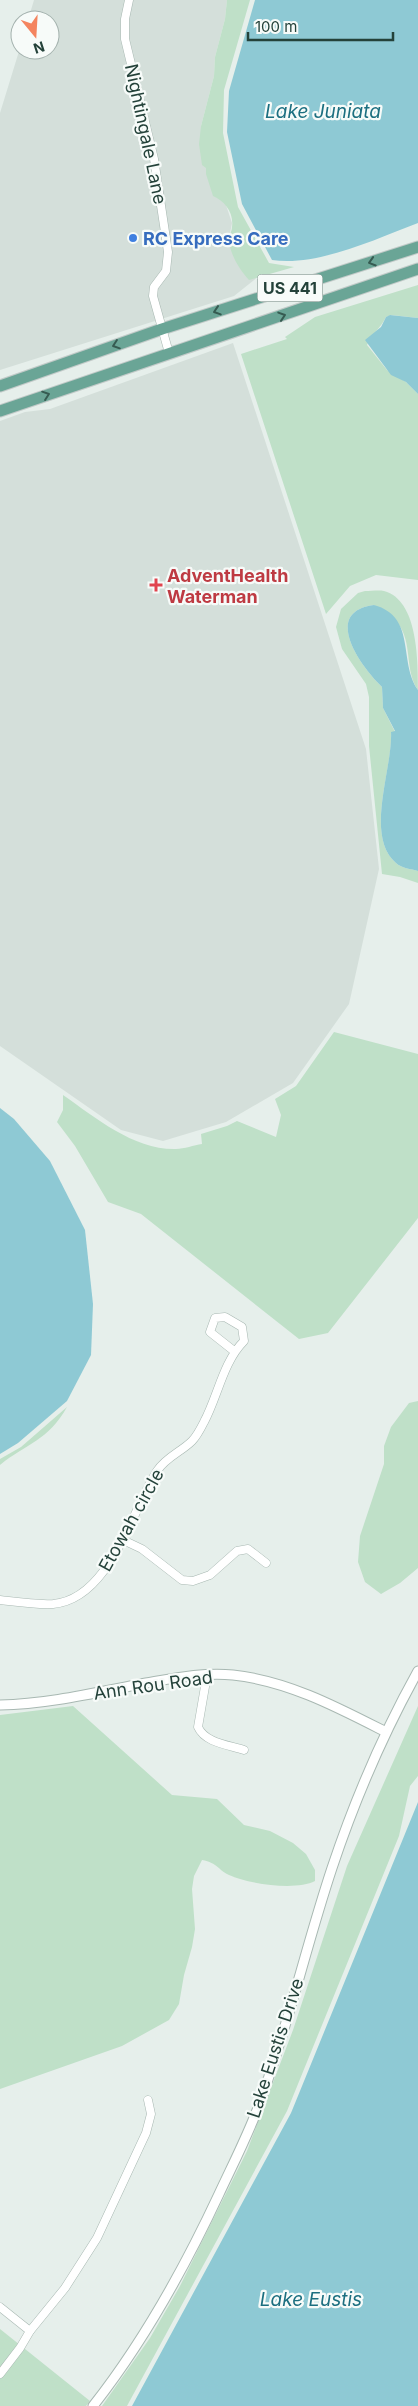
<svg xmlns="http://www.w3.org/2000/svg" width="418" height="2406" viewBox="0 0 418 2406" font-family="Inter,sans-serif">
  <style>
    .built { fill: #d4dfda }
    .green { fill: #bfe0c8 }
    .water { fill: #8ec9d4 }
    .lines { fill: none; stroke-linecap: round; stroke-linejoin: round }
    .minor-casing { stroke: #a8b8b2; stroke-width: 9 }
    .tertiary-casing { stroke: #a8b8b2; stroke-width: 11 }
    .primary-casing { stroke: #c2cac8; stroke-width: 13 }
    .minor { stroke: #fff; stroke-width: 8 }
    .tertiary { stroke: #fff; stroke-width: 9 }
    .primary { stroke: #6aa596; stroke-width: 11 }
    .oneway { stroke: #365b51 }
    .shop-dot { fill: #3f7fe0; stroke: #f7fbf9; stroke-width: 2 }
    .health-dot { fill: #e0444e; stroke: #f7fbf9; stroke-width: 2 }
    .labels { text-anchor: middle; dominant-baseline: central; stroke-width: 4.5; stroke-linejoin: round; paint-order: stroke }
    .shield { fill: #f7fbf9; stroke: #637a73; stroke-width: 1 }
    .shield-label { font-size: 16px; font-weight: bold; fill: #24423a }
    .street-label { font-size: 18px; fill: #24423a; stroke: #f7fbf9 }
    .shop-label { font-size: 18px; font-weight: bold; fill: #366cbe; stroke: #f7fbf9; text-anchor: start }
    .health-label { font-size: 18px; font-weight: bold; fill: #be3a42; stroke: #f7fbf9; text-anchor: start }
    .water-label { font-size: 19px; font-style: italic; fill: #1c6f80; stroke: #f7fbf9 }
  </style>
  <rect width="100%" height="100%" fill="#e6efeb"/>
  <g class="built">
    <polygon points="34,0 227,0 225,19 215,57 214,76 201,126 206,168 226,205 232,223 229,238 249,279 259,276 234,296 0,370 0,113 20,48 20,50 50,50 50,20 28,20"/>
    <polygon points="233,343 366,749 379,869 349,1004 293,1083 226,1122 163,1141 121,1130 0,1046 0,421 25,412 50,409"/>
  </g>
  <g class="green">
    <path d="M227,0h23l-26,90 -1,43 15,74 31,56 25,4 -45,13c-10,-11 -20,-27 -20,-42 1,-4 3,-8 3,-11 2,-14 -7,-26 -19,-31l-7,-22v-6l-4,-3 -3,-21 2,-18 13,-50 1,-19 10,-38z"/>
    <path d="M418,285v33l-27,-3 -5,2c-5,11 -14,16 -19,28l20,25 19,12 12,12v186l-42,-5 -26,11 -24,28 -85,-260 46,-15 -2,-2 30,-20z"/>
    <path d="M365,591c6,0 14,-1 19,0 34,9 34,69 34,99 -13,-19 -6,-42 -17,-62 -4,-9 -19,-17 -27,-23 -53,7 -13,62 8,82l1,21 12,24 -4,1c2,35 -27,103 5,130 5,5 15,6 22,8v12l-18,-6 -18,-3 -13,-128v-49l-3,-13 -24,-35 -6,-22 5,-18 17,-16z"/>
    <path d="M334,1032l84,22v164l-90,115 -29,6 -158,-125 -33,-12 -33,-56 -18,-24 6,-12v-15c33,23 71,55 113,54 8,0 18,-4 26,-5l-1,-10 26,-8 10,-5 39,16 5,-22 -6,-16 21,-13z"/>
    <polygon points="418,1401 418,1568 400,1583 381,1594 365,1582 358,1562 360,1536 384,1464 384,1446 391,1427 409,1403"/>
    <path d="M67,1407c-19,34 -40,36 -67,58v-6l21,-12z"/>
    <path d="M73,1706l99,89 45,4 27,26 26,6 23,12 13,11 9,16v11c-19,10 -66,3 -86,-6 -11,-5 -11,-12 -27,-15l-8,16 -2,13 3,40 -3,18 -8,28 -5,29 -10,16 -47,26 -122,43v-374z"/>
    <polygon points="418,1706 418,1776 410,1786 399,1836 287,2111 127,2406 102,2406 150,2338 180,2286 247,2151 293,2030 347,1866"/>
    <polygon points="0,2329 90,2401 86,2406 0,2406"/>
  </g>
  <g class="water">
    <path d="M255,0h163v223c-42,16 -102,44 -146,37l-30,-56 -15,-72 2,-41z"/>
    <polygon points="390,315 418,318 418,394 406,382 391,375 365,340 381,327 386,317"/>
    <path d="M374,605c43,12 24,56 44,85v181c-7,-2 -17,-3 -22,-8 -32,-27 -3,-95 -5,-131l4,-1 -12,-23 -1,-21c-21,-20 -61,-75 -8,-82z"/>
    <polygon points="0,1108 14,1119 50,1161 85,1230 93,1304 91,1355 67,1401 18,1443 0,1454"/>
    <polygon points="418,1802 418,2406 132,2406 291,2113"/>
  </g>
  <g class="lines">
    <g class="minor-casing">
      <g id="minor">
        <polyline points="129,0 125,19 125,39 154,159 168,252 166,271 154,287 153,296 169,353"/>
        <polyline points="123,1540 142,1549 182,1580 193,1581 210,1575 237,1551 248,1549 266,1563"/>
        <path d="M0,1600c17,2 36,5 53,4 57,-5 79,-94 104,-133 9,-14 24,-19 35,-30 4,-4 9,-13 12,-19 14,-26 19,-60 40,-81l-2,-14 -17,-10 -10,1 -5,14 24,19"/>
        <path d="M207,1675l-9,52c7,16 31,18 46,23"/>
        <polyline points="0,2307 30,2331"/>
        <polyline points="0,2374 20,2348 30,2331 65,2288 97,2238 146,2133 151,2114 148,2100"/>
      </g>
    </g>
    <g class="tertiary-casing">
      <g id="tertiary">
        <path d="M0,1705c49,-1 98,-13 146,-22 29,-5 58,-11 87,-8 55,6 104,32 153,57"/>
        <path d="M93,2406c52,-66 91,-137 126,-212 14,-30 29,-59 40,-89 29,-78 47,-159 73,-237 23,-69 51,-134 86,-197"/>
      </g>
    </g>
    <g class="primary-casing">
      <g id="primary">
        <polyline points="0,386 162,329 418,247"/>
        <polyline points="0,411 418,269"/>
      </g>
    </g>
    <use href="#minor" class="minor"/>
    <use href="#tertiary" class="tertiary"/>
    <use href="#primary" class="primary"/>
  </g>
  <defs><path id="oneway-chevron" d="M-2-3.5L2.5 0L-2 3.5" fill="none" stroke-width="1.6" stroke-linecap="round" stroke-linejoin="round" transform="scale(1.25)"/></defs>
  <g class="oneway">
    <use href="#oneway-chevron" transform="translate(372 262) rotate(163)"/>
    <use href="#oneway-chevron" transform="translate(217 311) rotate(162)"/>
    <use href="#oneway-chevron" transform="translate(282 316) rotate(-18)"/>
    <use href="#oneway-chevron" transform="translate(116 345) rotate(161)"/>
    <use href="#oneway-chevron" transform="translate(46 395) rotate(-19)"/>
  </g>
  <circle class="shop-dot" cx="133" cy="238" r="5"/>
  <path class="health-dot" d="M153.5 577.5h5v5h5v5h-5v5h-5v-5h-5v-5h5z"/>
  <g class="labels">
    <rect class="shield" x="257.5" y="274.5" width="65" height="27" rx="4"/>
    <g class="shield-label">
      <text x="290" y="288">US 441</text>
    </g>
    <g class="street-label">
      <text transform="translate(146 134) rotate(78)">Nightingale Lane</text>
      <text transform="translate(131 1520) rotate(-61)">Etowah circle</text>
      <text transform="translate(153 1685) rotate(-8)">Ann Rou Road</text>
      <text transform="translate(275 2048) rotate(-72)">Lake Eustis Drive</text>
    </g>
    <g class="shop-label">
      <text x="143" y="238">RC Express Care</text>
    </g>
    <g class="health-label">
      <text x="167" y="575">AdventHealth<tspan x="167" dy="21">Waterman</tspan></text>
    </g>
    <g class="water-label">
      <text x="323" y="111">Lake Juniata</text>
      <text x="311" y="2299">Lake Eustis</text>
    </g>
  </g>
  <g transform="translate(35 35) rotate(162)"><circle r="24" fill="#f7fbf9" stroke="#a3b1ad"/>
  <path d="M0-4L9 19L0 12L-9 19Z" fill="#f4845f"/>
  <text y="-8" font-size="14" font-weight="bold" text-anchor="middle" fill="#24423a">N</text>
  </g>
  <path d="M248 32v8h145v-8" fill="none" stroke="#24423a" stroke-width="2.5"/>
  <text x="255" y="32" font-size="15" fill="#24423a" stroke="#f7fbf9" stroke-width="4" paint-order="stroke">100 m</text>
</svg>
